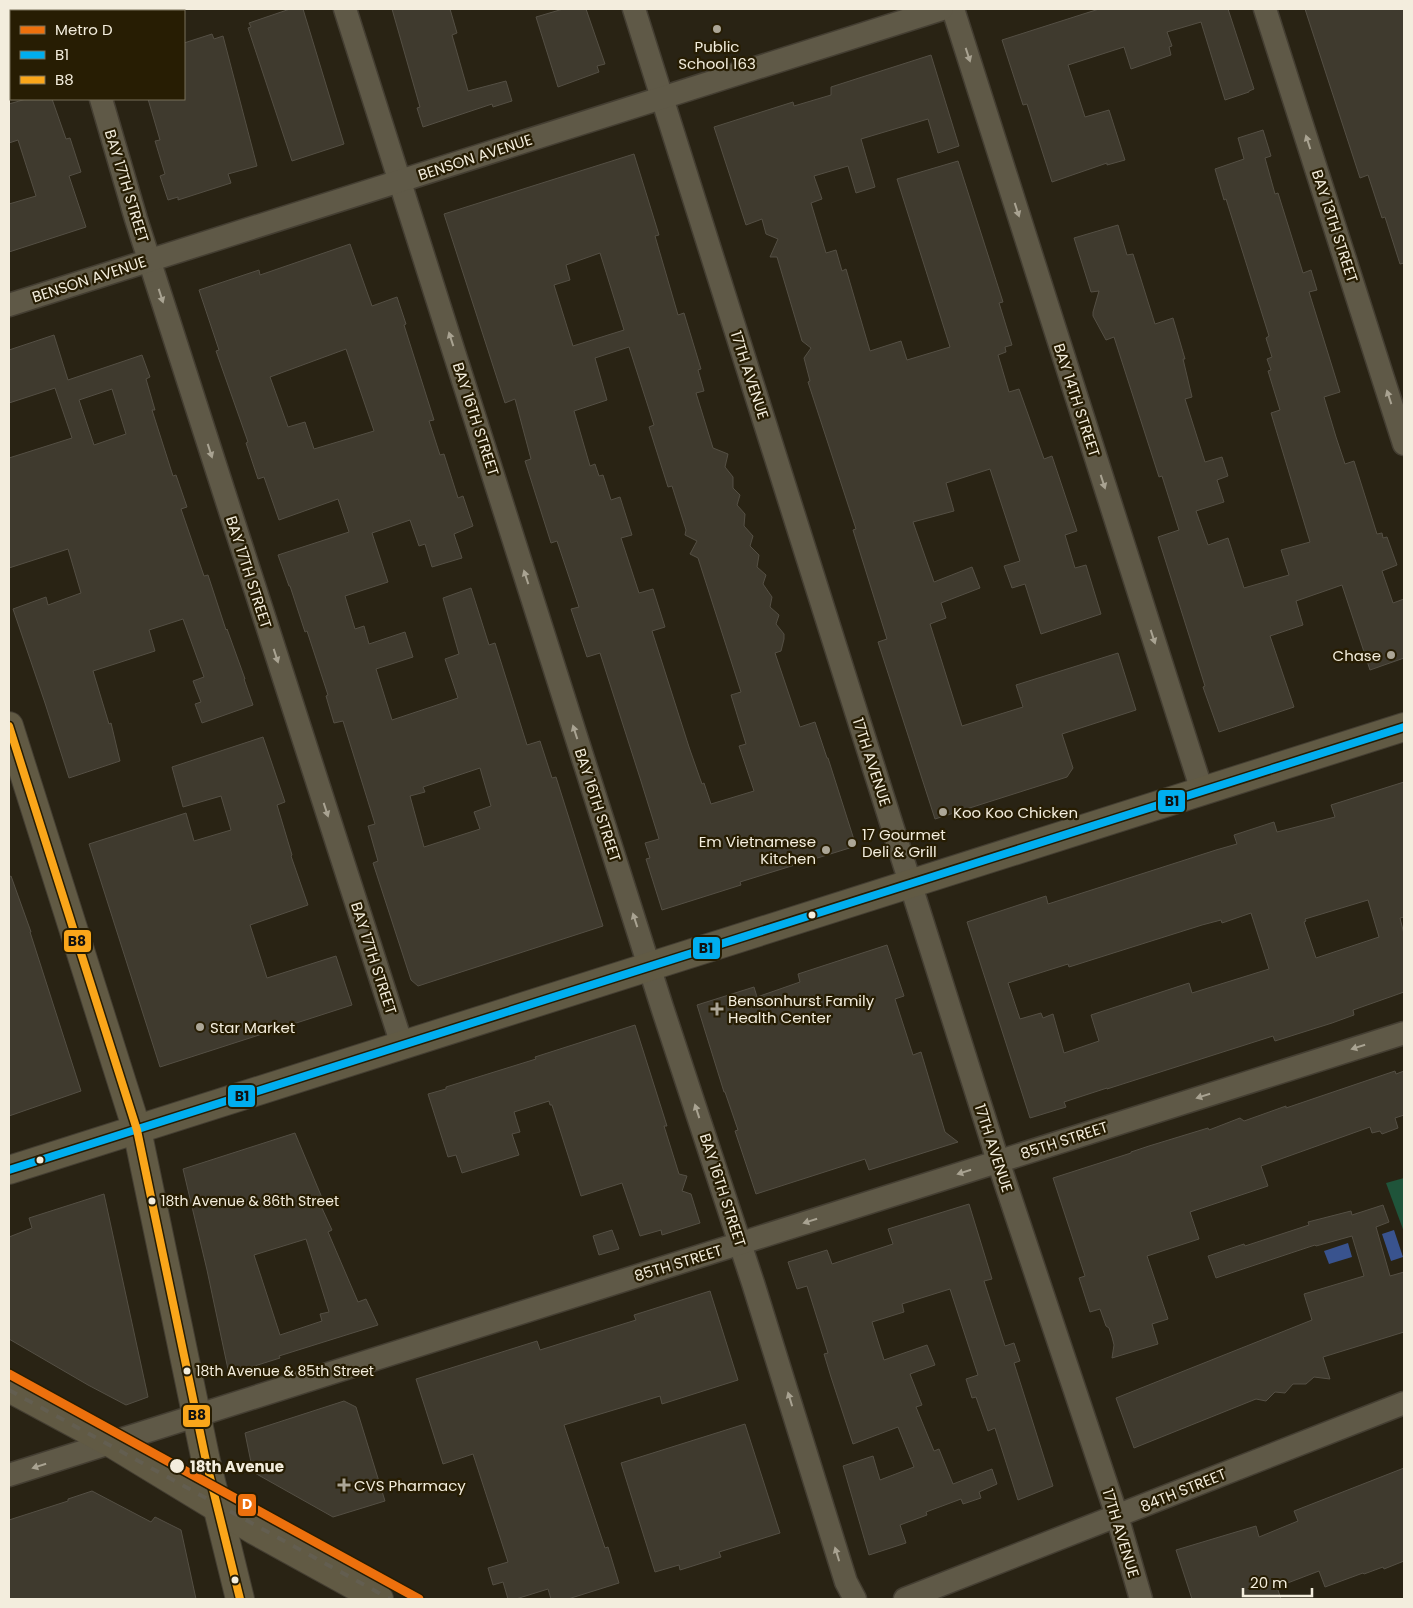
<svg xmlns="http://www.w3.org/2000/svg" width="1413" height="1608" viewBox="0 0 1413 1608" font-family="Poppins,sans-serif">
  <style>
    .green { fill: #1f543a }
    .water { fill: #39538e }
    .building { fill: #3f3a2e; stroke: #544f44; fill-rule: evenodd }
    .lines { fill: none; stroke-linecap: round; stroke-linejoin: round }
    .street-casing { stroke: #443e32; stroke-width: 25 }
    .secondary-casing { stroke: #443e32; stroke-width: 30 }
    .street { stroke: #5f5947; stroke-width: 22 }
    .secondary { stroke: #615a44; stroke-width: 28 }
    .rail { stroke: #635e50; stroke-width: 4; stroke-dasharray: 9 9; stroke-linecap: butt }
    .bus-1-casing { stroke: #271d03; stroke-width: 11 }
    .bus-2-casing { stroke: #271d03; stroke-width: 11 }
    .bus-1 { stroke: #00aeef; stroke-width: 8 }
    .bus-2 { stroke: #faa61a; stroke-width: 8 }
    .metro-1-casing { stroke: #271d03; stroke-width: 12 }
    .metro-1 { stroke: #ed700d; stroke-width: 9 }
    .oneway { fill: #a9a392 }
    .poi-dot { fill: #aca697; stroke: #271d03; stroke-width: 2 }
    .bus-dot { fill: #f3eddd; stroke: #271d03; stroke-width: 2 }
    .labels { text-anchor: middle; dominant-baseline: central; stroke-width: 4.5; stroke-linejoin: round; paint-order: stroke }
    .bus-label { font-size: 14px; fill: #f3eddd; stroke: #271d03; text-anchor: start }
    .poi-label { font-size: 15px; fill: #f3eddd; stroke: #271d03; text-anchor: start }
    .street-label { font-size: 15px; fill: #f3eddd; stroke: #271d03 }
    .stop-label { font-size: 15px; font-weight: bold; fill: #f3eddd; stroke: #271d03; text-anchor: start }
    .line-badge { stroke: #271d03; stroke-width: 2 }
    .badge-label { font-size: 14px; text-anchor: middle; font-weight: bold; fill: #fff }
    .pale-badge-label { font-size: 14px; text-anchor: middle; font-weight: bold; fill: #111 }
  </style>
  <rect width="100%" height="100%" fill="#292314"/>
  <polygon class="green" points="1404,1178 1404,1232 1386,1183"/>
  <g class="water">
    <polygon points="1394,1230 1403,1257 1391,1261 1382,1234"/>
    <polygon points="1348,1243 1352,1257 1329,1264 1324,1251"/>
  </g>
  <g class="building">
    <polygon points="290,9 303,9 344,144 292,161 248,28 251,27 249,23"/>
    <polygon points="392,9 450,9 457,33 452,35 468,91 506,81 512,101 493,107 492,104 423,127 417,108 420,107"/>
    <polygon points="563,9 586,9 605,64 597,66 599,72 558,87 536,17"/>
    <polygon points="1099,9 1228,9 1254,89 1249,91 1249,92 1225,100 1201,22 1167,32 1172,46 1169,47 1171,55 1131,69 1124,47 1068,65 1085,117 1109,110 1125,160 1107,165 1107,163 1052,182 1027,104 1023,105 1002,40"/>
    <polygon points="1305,9 1404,9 1404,263 1400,264 1385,217 1382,218 1368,175 1360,178"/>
    <polygon points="212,34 214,39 223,36 257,166 228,174 231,183 178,200 178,197 168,200 160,176 165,174 155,141 160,140 148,99 184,99 184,43"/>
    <polygon points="931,55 959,146 938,153 928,119 861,139 875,187 856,193 848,166 814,176 822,199 811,203 826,253 836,250 842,271 846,269 870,351 901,341 907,360 950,347 897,179 958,161 1003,302 999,303 1012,345 1005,347 1006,352 998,355 1009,392 1019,389 1044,459 1052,456 1077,531 1065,535 1075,568 1086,565 1101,614 1041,634 1025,584 1012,588 1004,566 1020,561 990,469 946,483 954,511 913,522 934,582 972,567 980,588 941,603 946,618 930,624 962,726 1023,707 1016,685 1118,653 1136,710 1062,734 1073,768 1067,777 935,819 878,642 887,639 853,530 856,529 808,382 810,381 804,358 811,348 802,341 777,257 770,257 778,239 766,234 762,219 746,225 714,127 793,102 794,106 831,95 831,87"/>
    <polygon points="26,99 52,99 66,139 70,138 81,172 69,176 86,227 9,252 9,204 36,196 18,140 9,143 9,104"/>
    <polygon points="1263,130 1271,156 1265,158 1275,194 1278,193 1303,273 1311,270 1317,290 1309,292 1340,392 1324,397 1336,437 1345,464 1354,461 1377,534 1382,533 1383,538 1387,537 1397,565 1382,571 1393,603 1404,599 1404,658 1370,670 1342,585 1296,601 1303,625 1270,636 1294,707 1219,732 1203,687 1205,686 1158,537 1179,530 1162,476 1159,477 1114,337 1106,340 1093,316 1093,312 1099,291 1091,292 1074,238 1118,225 1127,255 1133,254 1155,324 1173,318 1185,359 1183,359 1192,397 1185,399 1205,462 1222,457 1228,476 1217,480 1224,502 1196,511 1208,545 1228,538 1244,588 1289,575 1281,550 1310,542 1271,413 1280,410 1268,371 1271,370 1267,359 1272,357 1266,338 1269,336 1226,199 1224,200 1215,169 1244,159 1238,138"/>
    <path d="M634,154l25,81 -4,1 23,79 6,-2 17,56 -3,1 6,21 -8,2 17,55 15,6 -3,13 8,10v11l7,7 -3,10 8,9 -1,12 9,10 -3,10 9,9 -2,12 9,8 -3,9 9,13 -2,10 9,8 -3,9 8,10v5l-3,12 -6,2 25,74 15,-5 12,36h1l28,88 -116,36 1,3 -79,25 -16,-51 4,-1 -5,-15 14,-4 -19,-61 -40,-125 -13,4 -16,-48 8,-2 -22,-66 -6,2 -26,-82 6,-2 -16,-60 -10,4 -61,-189zM600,253l24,77 -51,16 -19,-61 16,-5 -4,-15zM629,347l25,78 -5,2 19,60 4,-1 14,44 -1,5 12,6 -7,13 8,4 43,134 -10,3 15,49 -7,2 15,45 -43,13 -7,-21 -2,1 -13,-37 -37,-116 13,-4 -12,-38 -14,4 -18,-55 11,-3 -12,-38 -9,3 -8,-25 -4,1 -4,-12 -5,2 -16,-55 33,-11 -12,-42z"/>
    <path d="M350,244l22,62 25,-9 9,27 -2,1 30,95 -5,1 11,34 4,-1 14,44 5,-2 10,30 -19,8 8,24 -30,9 -7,-23 -6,2 -9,-26 -38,13 16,49 -43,14 10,33 9,-3 5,18 36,-12 8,25 -37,12 16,51 66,-22 -13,-39 14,-5 -16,-56 28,-10 18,57 6,-2 32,102 13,-4 12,37 4,-1 47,149 -185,60 -7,-6 -38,-117 5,-2 -10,-35 7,-2 -32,-103 -9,2 -8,-27 2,-1 -21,-64 -2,1 -15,-46h-1l-11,-31 71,-23 -11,-33 -59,21 -15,-43 -6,2 -12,-36 2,-1 -32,-91 3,-1 -20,-60 60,-20 1,5zM346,349l28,82 -60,18 -9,-27 -17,5 -18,-50zM480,768l11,38 -17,6 6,17 -56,18 -14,-51 15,-4 -2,-5z"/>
    <path d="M54,335l14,45 74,-25 8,22 -4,2 9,31h-3l21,66 3,-1 11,32 -6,2 23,67 4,-1 18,55 1,-1 18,50h-1l9,26 -51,18 -7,-19 6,-2 -8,-21 11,-4 -21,-58 -34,11 6,21 -62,20 16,53 2,-1 9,38 -51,17 -24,-75 -32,-94 33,-12 2,8 33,-12 -13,-44 -59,19v-110l63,-20 -17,-50 -46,15v-53zM112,389l14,45 -32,11 -15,-45z"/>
    <polygon points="263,737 285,802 277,805 292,855 291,856 308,905 250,925 267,978 336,956 352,1005 160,1067 89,844 186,813 194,841 231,830 221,796 183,807 172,767"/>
    <path d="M1404,782v135l-4,1 4,16v58l-51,18 1,5 -22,8 -57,18 -2,-5 -166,53v-1l-43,14 2,5 -36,11 -63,-196 79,-26 2,8 168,-54 21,-6 -3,-9 40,-13 3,10 58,-15 -4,-12zM1368,900l11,37 -63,21 -12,-36 2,-1 -1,-2zM1251,913l18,56 -77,24 -3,-10 -98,32 8,26 -35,12 -11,-39 -10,4 -2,-5 -21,6 -12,-36 60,-19 1,3 133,-42 19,-5 1,3z"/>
    <polygon points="11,876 31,932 30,932 81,1091 9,1116 9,877"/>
    <polygon points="887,945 904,996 895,999 913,1055 921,1052 945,1132 958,1142 869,1170 865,1159 756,1194 735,1131 738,1130 725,1092 724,1092 697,1005 754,987 757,997 800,982 798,974"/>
    <polygon points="635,1025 667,1126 664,1126 679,1174 687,1176 682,1191 691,1194 700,1223 662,1235 661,1230 640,1236 622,1183 581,1196 552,1105 550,1105 549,1101 514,1112 520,1132 512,1134 519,1155 462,1173 456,1155 448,1157 428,1094 446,1089 446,1087 536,1059 535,1057"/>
    <polygon points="1395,1071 1396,1074 1404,1071 1404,1115 1395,1118 1398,1128 1382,1134 1380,1131 1372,1133 1370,1127 1261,1166 1268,1186 1190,1212 1199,1239 1147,1256 1168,1319 1152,1324 1158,1344 1112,1358 1114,1345 1112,1337 1109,1328 1106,1326 1100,1309 1090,1312 1079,1278 1085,1276 1053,1178 1131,1153 1131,1152 1149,1146 1208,1128 1209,1130 1240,1118 1244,1121 1286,1106 1286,1108"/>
    <path d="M295,1133l30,72 -4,1 11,24 -4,2 30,70 8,-3 12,26 -99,31 1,2 -51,16 -22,-104 -24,-101zM306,1239l23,73 -9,2 2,7 -42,14 -26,-80z"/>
    <polygon points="104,1194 148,1397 126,1405 88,1385 9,1339 9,1237 32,1228 29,1218"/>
    <polygon points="969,1204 992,1279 984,1281 1005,1346 1014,1343 1020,1361 1014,1363 1053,1486 1018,1500 995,1428 988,1431 976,1397 972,1398 966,1379 978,1375 950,1289 902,1304 904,1312 872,1322 884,1360 927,1345 935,1365 910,1374 922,1405 916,1407 934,1451 939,1449 953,1484 992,1469 997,1484 979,1492 981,1498 963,1504 961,1499 926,1512 927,1515 900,1525 906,1543 869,1555 843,1466 873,1456 880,1480 914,1467 898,1427 853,1444 831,1377 824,1354 828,1353 807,1286 797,1289 788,1262 827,1250 832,1264 893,1244 888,1229"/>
    <polygon points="1383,1205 1389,1222 1376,1227 1390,1276 1404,1272 1404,1332 1323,1357 1330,1379 1314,1377 1306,1384 1293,1384 1285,1393 1275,1392 1266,1401 1256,1399 1134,1448 1116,1398 1312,1320 1304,1294 1364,1276 1352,1236 1316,1246 1315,1245 1216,1278 1208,1256 1244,1244 1245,1246 1309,1225 1308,1222 1351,1211 1352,1215"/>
    <polygon points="612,1230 619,1249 599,1255 593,1236"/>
    <polygon points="710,1291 738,1380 662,1404 660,1396 564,1425 605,1548 608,1547 619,1583 568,1599 551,1599 548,1589 516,1599 508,1599 503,1582 493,1585 488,1568 508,1562 473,1454 443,1464 416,1379 537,1341 540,1350 636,1320 634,1315"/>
    <polygon points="344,1401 356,1407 385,1501 333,1517 253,1472 245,1433"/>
    <polygon points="745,1424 780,1533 719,1552 721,1557 680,1570 679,1565 655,1572 621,1463"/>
    <polygon points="1404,1468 1404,1561 1384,1569 1383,1567 1364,1574 1363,1573 1325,1587 1319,1571 1277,1587 1281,1599 1192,1599 1176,1550 1256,1526 1259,1537 1298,1521 1294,1511"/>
    <polygon points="92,1491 151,1522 155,1517 181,1530 196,1599 9,1599 9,1520 68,1501 68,1499"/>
  </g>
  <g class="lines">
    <g class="street-casing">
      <g id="street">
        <polyline points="74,9 75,11"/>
        <polyline points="345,9 662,1007 753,1283 846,1582 855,1599"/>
        <polyline points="634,9 998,1161 1117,1516 1141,1599"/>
        <polyline points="953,9 1202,791"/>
        <polyline points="1265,9 1404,444"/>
        <polyline points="154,11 162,9"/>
        <polyline points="9,57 11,56"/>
        <polyline points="101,99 136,219 402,1045"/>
        <polyline points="9,305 942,9"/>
        <polyline points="9,1475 1404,1033"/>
        <polyline points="905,1599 1404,1403"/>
      </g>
    </g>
    <g class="secondary-casing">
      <g id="secondary">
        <polyline points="9,726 137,1130 206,1461 240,1599"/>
        <polyline points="9,1170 1404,727"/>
        <polyline points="9,1388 111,1443 254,1530 379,1599"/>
      </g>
    </g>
    <use href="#street" class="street"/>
    <use href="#secondary" class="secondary"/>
    <polyline class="rail" points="9,1390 390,1599"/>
    <g class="bus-1-casing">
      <polyline id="bus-1" points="9,1170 1404,727"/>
    </g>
    <g class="bus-2-casing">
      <polyline id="bus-2" points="9,726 137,1130 206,1461 240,1599"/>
    </g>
    <use href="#bus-1" class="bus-1"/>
    <use href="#bus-2" class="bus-2"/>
    <g class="metro-1-casing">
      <polyline id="metro-1" points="9,1374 419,1599"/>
    </g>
    <use href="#metro-1" class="metro-1"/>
  </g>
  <defs><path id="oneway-solid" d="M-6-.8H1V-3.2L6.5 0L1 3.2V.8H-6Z" transform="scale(1.25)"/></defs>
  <g class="oneway">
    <use href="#oneway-solid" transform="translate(968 55) rotate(72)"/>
    <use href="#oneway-solid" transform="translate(1308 142) rotate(-108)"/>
    <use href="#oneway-solid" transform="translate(1017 210) rotate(72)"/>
    <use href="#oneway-solid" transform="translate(161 296) rotate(72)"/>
    <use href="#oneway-solid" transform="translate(451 339) rotate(-108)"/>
    <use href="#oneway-solid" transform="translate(1389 397) rotate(-108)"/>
    <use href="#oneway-solid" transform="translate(210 451) rotate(72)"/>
    <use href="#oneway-solid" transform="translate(1103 482) rotate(72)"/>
    <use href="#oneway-solid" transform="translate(526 577) rotate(-108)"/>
    <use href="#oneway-solid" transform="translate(1153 637) rotate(72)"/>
    <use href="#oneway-solid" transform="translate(276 656) rotate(72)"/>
    <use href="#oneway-solid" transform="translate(575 732) rotate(-108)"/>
    <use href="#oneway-solid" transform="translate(326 810) rotate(72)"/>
    <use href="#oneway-solid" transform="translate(635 920) rotate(-108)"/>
    <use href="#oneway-solid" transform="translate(1358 1047) rotate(162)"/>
    <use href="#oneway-solid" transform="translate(1203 1096) rotate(162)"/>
    <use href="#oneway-solid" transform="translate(697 1111) rotate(-108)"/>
    <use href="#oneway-solid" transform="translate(964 1172) rotate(162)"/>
    <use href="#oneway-solid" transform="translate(810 1221) rotate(162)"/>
    <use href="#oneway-solid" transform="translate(790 1399) rotate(-107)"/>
    <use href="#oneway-solid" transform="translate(39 1466) rotate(162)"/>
    <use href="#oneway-solid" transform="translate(837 1554) rotate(-107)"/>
  </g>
  <g class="poi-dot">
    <circle cx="717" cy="29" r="5"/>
    <circle cx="1391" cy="655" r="5"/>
    <circle cx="943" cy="812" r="5"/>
    <circle cx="852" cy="843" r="5"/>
    <circle cx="826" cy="850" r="5"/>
    <path d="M714.5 1001.5h5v5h5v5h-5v5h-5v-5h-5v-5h5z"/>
    <circle cx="200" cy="1027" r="5"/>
    <path d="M341.5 1477.5h5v5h5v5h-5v5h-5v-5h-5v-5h5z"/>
  </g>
  <g class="bus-dot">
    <circle cx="812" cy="915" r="4.5"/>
    <circle cx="40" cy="1160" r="4.5"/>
    <circle cx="152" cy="1201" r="4.5"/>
    <circle cx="187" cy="1371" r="4.5"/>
    <circle cx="177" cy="1466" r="8"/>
    <circle cx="235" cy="1580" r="4.5"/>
  </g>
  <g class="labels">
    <g class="bus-label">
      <text x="161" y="1201">18th Avenue &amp; 86th Street</text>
      <text x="196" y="1371">18th Avenue &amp; 85th Street</text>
    </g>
    <g class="poi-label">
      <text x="717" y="46" text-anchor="middle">Public<tspan x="717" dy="17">School 163</tspan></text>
      <text x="1381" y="655" text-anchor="end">Chase</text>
      <text x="953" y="812">Koo Koo Chicken</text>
      <text x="862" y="834">17 Gourmet<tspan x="862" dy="17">Deli &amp; Grill</tspan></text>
      <text x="816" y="841" text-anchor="end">Em Vietnamese<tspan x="816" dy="17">Kitchen</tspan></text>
      <text x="728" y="1000">Bensonhurst Family<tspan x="728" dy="17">Health Center</tspan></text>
      <text x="210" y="1027">Star Market</text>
      <text x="354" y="1485">CVS Pharmacy</text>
    </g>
    <g class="street-label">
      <text transform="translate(475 157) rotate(-18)">BENSON AVENUE</text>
      <text transform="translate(127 186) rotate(73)">BAY 17TH STREET</text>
      <text transform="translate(1335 226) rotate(72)">BAY 13TH STREET</text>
      <text transform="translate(89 279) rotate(-18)">BENSON AVENUE</text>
      <text transform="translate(750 375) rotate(72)">17TH AVENUE</text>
      <text transform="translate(1077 400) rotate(72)">BAY 14TH STREET</text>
      <text transform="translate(476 419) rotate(72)">BAY 16TH STREET</text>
      <text transform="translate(249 572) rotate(72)">BAY 17TH STREET</text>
      <text transform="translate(872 762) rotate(72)">17TH AVENUE</text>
      <text transform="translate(598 805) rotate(72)">BAY 16TH STREET</text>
      <text transform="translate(374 958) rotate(72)">BAY 17TH STREET</text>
      <text transform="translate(1064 1140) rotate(-18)">85TH STREET</text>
      <text transform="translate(994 1148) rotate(72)">17TH AVENUE</text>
      <text transform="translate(723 1190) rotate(72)">BAY 16TH STREET</text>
      <text transform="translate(678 1263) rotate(-17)">85TH STREET</text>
      <text transform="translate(1183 1490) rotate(-22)">84TH STREET</text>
      <text transform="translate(1121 1533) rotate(73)">17TH AVENUE</text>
    </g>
    <g class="stop-label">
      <text x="190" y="1466">18th Avenue</text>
    </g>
  </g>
  <g class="line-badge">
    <rect x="1157" y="789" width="29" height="24" rx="5" fill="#00aeef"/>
    <rect x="63" y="929" width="29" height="24" rx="5" fill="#faa61a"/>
    <rect x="692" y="936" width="29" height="24" rx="5" fill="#00aeef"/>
    <rect x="227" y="1084" width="29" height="24" rx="5" fill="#00aeef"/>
    <rect x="182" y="1404" width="29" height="24" rx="5" fill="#faa61a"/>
    <rect x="237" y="1493" width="20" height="24" rx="5" fill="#ed700d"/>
  </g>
  <g class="badge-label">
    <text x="247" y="1509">D</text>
  </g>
  <g class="pale-badge-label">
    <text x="1172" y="806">B1</text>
    <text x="77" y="946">B8</text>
    <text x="706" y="953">B1</text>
    <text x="242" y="1101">B1</text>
    <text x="197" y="1420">B8</text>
  </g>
  <rect width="1413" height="1608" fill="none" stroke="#f3eddd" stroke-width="20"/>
  <rect x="10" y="10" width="175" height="90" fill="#271d03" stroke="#79705a"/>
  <rect x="20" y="26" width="25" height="8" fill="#ed700d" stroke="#79705a"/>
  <text x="55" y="35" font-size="15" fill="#f3eddd">Metro D</text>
  <rect x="20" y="51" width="25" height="8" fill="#00aeef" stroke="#79705a"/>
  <text x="55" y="60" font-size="15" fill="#f3eddd">B1</text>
  <rect x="20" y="76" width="25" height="8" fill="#faa61a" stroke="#79705a"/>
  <text x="55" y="85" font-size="15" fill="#f3eddd">B8</text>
  <path d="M1243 1588v8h69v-8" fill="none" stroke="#f3eddd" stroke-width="2.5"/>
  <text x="1250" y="1588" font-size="15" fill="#f3eddd" stroke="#271d03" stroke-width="4" paint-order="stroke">20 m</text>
</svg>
